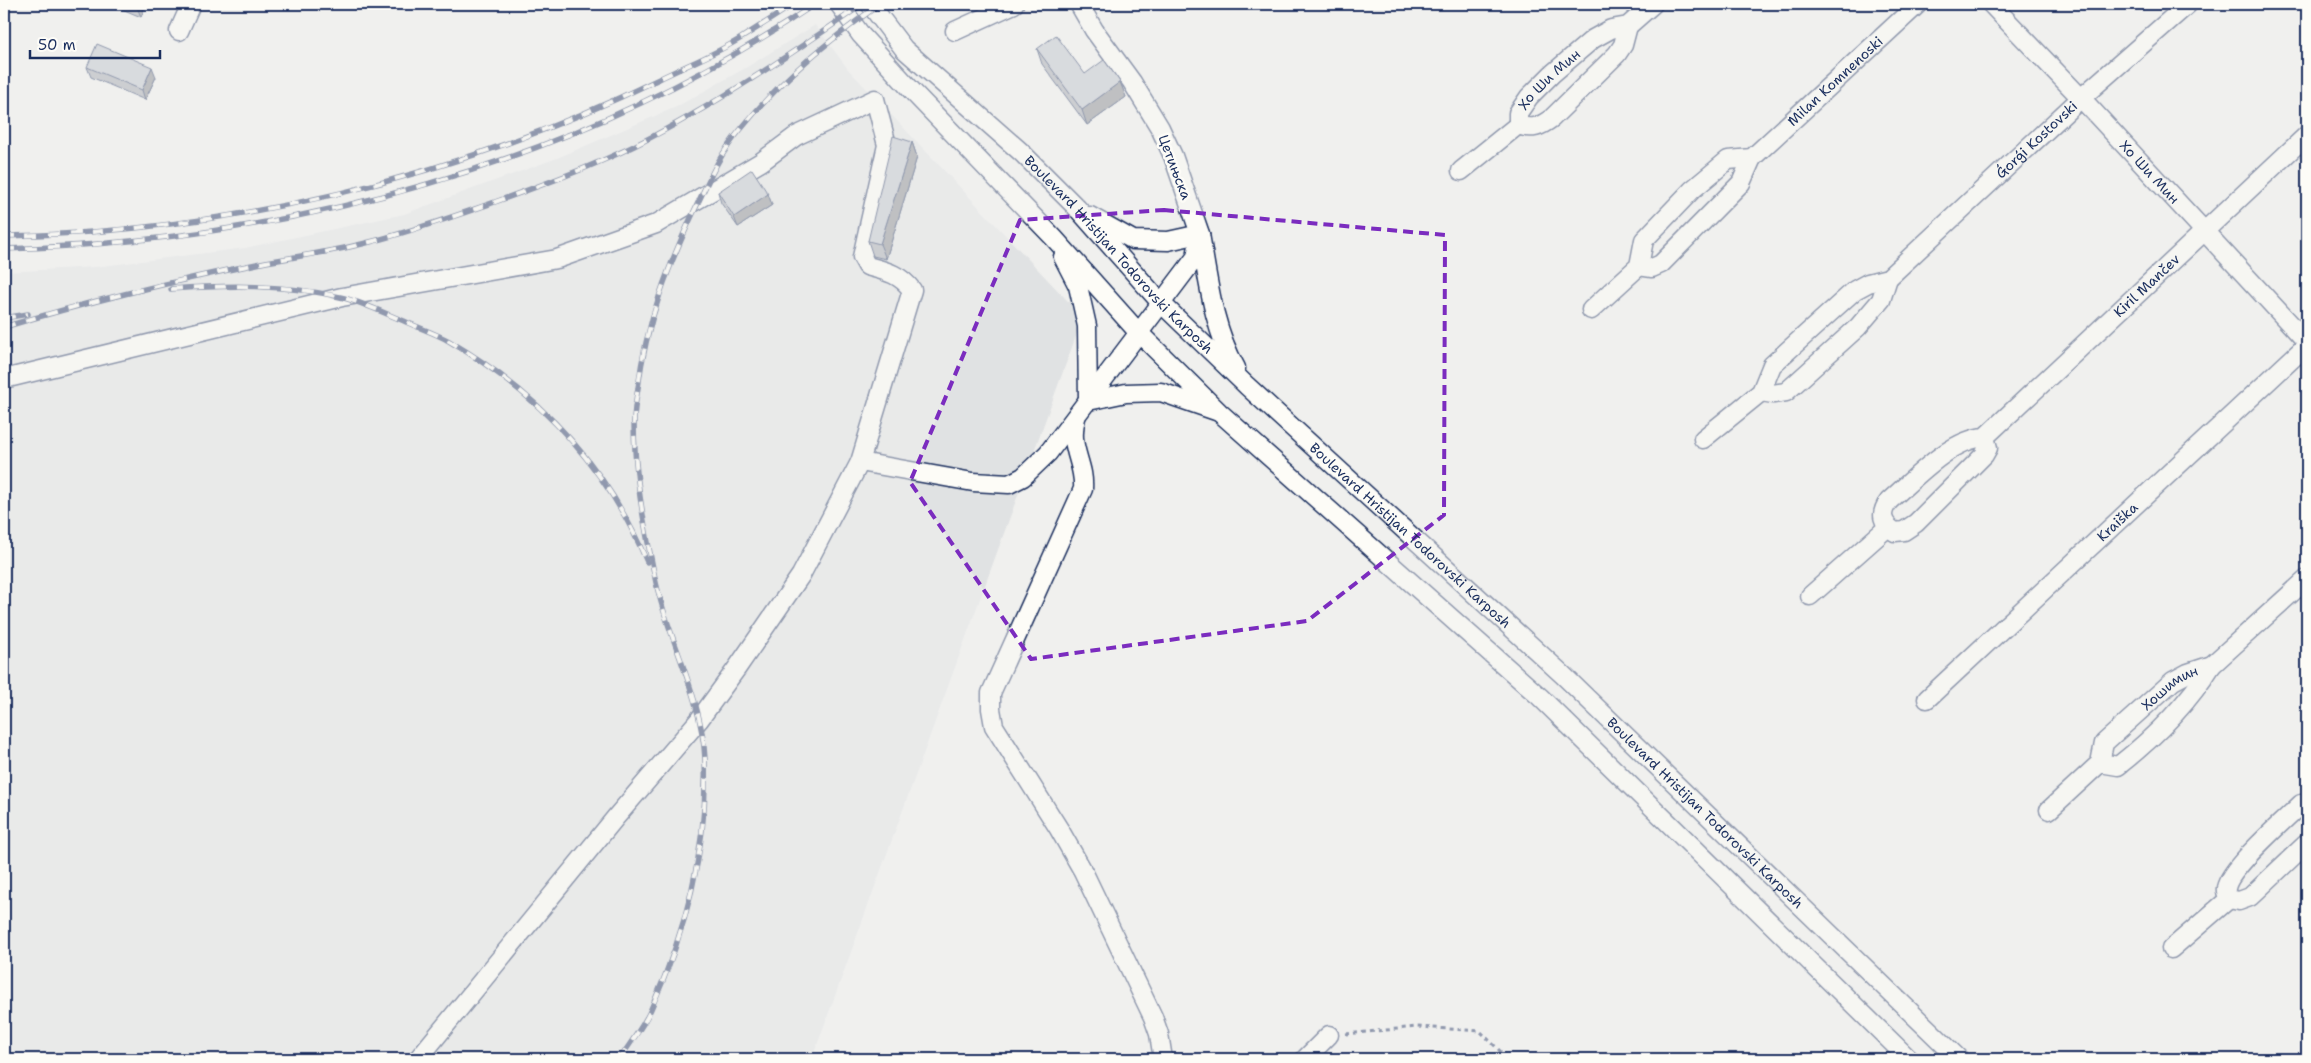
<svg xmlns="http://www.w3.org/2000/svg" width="2311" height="1063" viewBox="0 0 2311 1063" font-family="'Shantell Sans',sans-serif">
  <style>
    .built { fill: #e0e2e3 }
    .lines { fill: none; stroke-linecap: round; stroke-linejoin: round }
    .minor-casing { stroke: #1b2f5e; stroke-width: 21 }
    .path { stroke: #1b2f5e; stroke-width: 3; stroke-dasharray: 4 4; stroke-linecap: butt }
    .minor { stroke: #fdfcf7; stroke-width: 18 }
    .rail-casing { stroke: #1b2f5e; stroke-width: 5.5 }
    .rail { stroke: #fdfcf7; stroke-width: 4; stroke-dasharray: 11; stroke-linecap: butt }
    .wall { fill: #a1a5ae; stroke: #1b2f5e }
    .shaded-wall { fill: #83868d; stroke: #1b2f5e }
    .building { fill: #bbc0ca; stroke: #1b2f5e }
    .marked { fill: none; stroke: #7b2cbf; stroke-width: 4; stroke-dasharray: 10 6; stroke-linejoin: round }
    .labels { text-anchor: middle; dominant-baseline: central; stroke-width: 5; stroke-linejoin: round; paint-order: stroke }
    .street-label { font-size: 14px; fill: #1b2f5e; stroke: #fdfcf7 }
  </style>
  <rect width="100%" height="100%" fill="#f0f0ee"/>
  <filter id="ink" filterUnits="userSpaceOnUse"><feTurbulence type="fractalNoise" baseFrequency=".02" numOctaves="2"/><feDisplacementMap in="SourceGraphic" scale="10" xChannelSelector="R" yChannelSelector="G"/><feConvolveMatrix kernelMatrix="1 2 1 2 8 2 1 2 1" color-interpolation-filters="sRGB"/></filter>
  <g filter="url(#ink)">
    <polygon class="built" points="815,25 848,69 1083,317 812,1059 4,1059 4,272 94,267 245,248 404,214 557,158 676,107 747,67"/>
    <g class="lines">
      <g class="minor-casing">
        <g id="minor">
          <polyline points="839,4 861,35 914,93 1054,238 1138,332 1219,412 1540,697 1909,1059"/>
          <path id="s1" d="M870,4l34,45 117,103 56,56 84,95 86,83 315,288 397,385"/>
          <path id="s2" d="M1991,4l90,94 226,244"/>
          <polyline points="179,31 191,4"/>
          <polyline points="955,31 1014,4"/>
          <path id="s3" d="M1518,125v-12l11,-16 23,-23 41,-35 18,-10 17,-3 25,-22"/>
          <path d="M1518,125c14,5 22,2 34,-7l65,-64 6,-9 5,-19"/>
          <polyline points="1461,171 1518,125"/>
          <path d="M1090,216l43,24 35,1 32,-7c8,45 13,94 36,134"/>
          <polyline points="1063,257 1078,286 1087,326 1088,401 1126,393 1161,392 1216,411"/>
          <polyline points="1639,266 1652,268 1661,264 1741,183 1752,158"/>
          <path id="s4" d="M1591,310l48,-44 5,-26 48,-50 36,-30 24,-2 166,-154"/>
          <path d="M4,379l338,-82 215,-38 99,-35 105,-62 35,-26 79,-37 12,46 -25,112 5,9c19,5 33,8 45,24l-52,172 -59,113 -64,93 -38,52 -83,97 -198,242"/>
          <polyline points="1761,392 1773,394 1786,392 1858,327 1881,300 1888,278"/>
          <path d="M1076,418c-8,31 9,44 7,71l-92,204v16l3,17 65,103 24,42 70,146 6,17 4,25"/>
          <path id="s5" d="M1985,437l3,11 -4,7 -68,68 -12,8 -9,1c-13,-9 -16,-18 -6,-31 25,-22 62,-62 96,-64l322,-302"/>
          <path id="s6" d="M1703,439l58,-47 11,-27 83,-75 13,-7 20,-5 193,-180 107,-94"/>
          <polyline points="860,462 973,482 1009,484 1023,477 1048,453 1196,257 1200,234 1173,156 1160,128 1132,82 1094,30 1079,4"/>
          <polyline points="1810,596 1888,527"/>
          <path id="s7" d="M1927,699l380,-354"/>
          <path d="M2100,763l18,3c37,-29 69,-61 94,-101"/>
          <path id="s8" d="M2049,810l51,-47 4,-20 69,-62 15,-8 24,-8 95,-86"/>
          <polyline points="2229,899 2239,901 2250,897 2307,843"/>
          <path d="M2171,949l58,-50c-2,-4 -4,-7 -3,-11 4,-21 58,-67 75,-84l6,-1"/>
          <polyline points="1305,1059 1329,1035"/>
        </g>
      </g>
      <polyline class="path" points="1346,1034 1417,1027 1480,1031 1508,1059"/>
      <use href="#minor" class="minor"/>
      <g class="rail-casing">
        <g id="rail">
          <path d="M4,236c224,-4 454,-58 655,-157 26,-13 54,-24 79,-39 19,-12 38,-24 56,-36"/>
          <path d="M4,249c287,-8 572,-84 811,-245"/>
          <path d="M171,289c56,-4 114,-5 169,8 22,5 44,16 64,24 15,7 31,12 45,20 89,52 158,125 198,221"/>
          <polyline points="4,318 28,314"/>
          <path d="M4,327c86,-26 174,-47 262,-65 32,-6 65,-10 96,-18 45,-11 90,-27 133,-42 47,-17 94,-34 139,-56 80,-40 156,-91 229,-142"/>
          <path d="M620,1059c10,-16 23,-32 31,-50 35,-78 57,-164 54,-250 -3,-64 -39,-123 -51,-186 -10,-50 -20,-99 -20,-151 0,-11 2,-23 4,-34 8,-66 31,-124 59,-183 14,-30 23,-51 44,-76 40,-50 87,-88 139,-125"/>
        </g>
      </g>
      <use href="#rail" class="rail"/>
    </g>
    <g class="wall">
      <polygon points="110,4 146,4 141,17"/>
      <polygon points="1037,49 1085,74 1120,82 1126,97 1087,125 1042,64"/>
      <polygon points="87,67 156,77 145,100 91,77"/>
      <polygon points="912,142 917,157 886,259 873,256 868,241"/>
      <polygon points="718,192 768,194 772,205 738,227 721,203"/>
    </g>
    <g class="shaded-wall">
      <polygon points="138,4 146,4 141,17 137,7"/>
      <polygon points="152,67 156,77 145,100 142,90"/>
      <polygon points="1120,82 1126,97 1087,125 1082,110"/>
      <polygon points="912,142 917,157 886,259 880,244"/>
      <polygon points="768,194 772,205 738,227 734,217"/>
    </g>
    <g class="building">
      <polygon points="130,4 138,4 137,7"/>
      <polygon points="1056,35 1085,74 1104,60 1120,82 1082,110 1037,49"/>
      <polygon points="97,44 152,67 142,90 87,67"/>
      <polygon points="893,136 912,142 880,244 868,241"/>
      <polygon points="752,169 768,194 734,217 718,192"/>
    </g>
  </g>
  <path d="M0 0H2311V1063H0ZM1164,210l281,25 -1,280 -137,106 -276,38 -121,-177 110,-262z" fill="#f0f0ee" fill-opacity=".55" fill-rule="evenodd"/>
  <path class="marked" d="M1164,210l281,25 -1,280 -137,106 -276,38 -121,-177 110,-262z"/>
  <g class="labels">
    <g class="street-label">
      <text stroke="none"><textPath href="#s3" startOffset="58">Хо Ши Мин</textPath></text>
      <text stroke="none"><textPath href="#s4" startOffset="345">Milan Komnenoski</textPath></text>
      <text stroke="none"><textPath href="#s6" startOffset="454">Ǵorǵi Kostovski</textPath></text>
      <text transform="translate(1175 167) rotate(69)">Цетињска</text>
      <text stroke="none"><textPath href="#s2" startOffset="231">Хо Ши Мин</textPath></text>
      <text stroke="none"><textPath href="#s1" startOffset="354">Boulevard Hristijan Todorovski Karposh</textPath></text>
      <text stroke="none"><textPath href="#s5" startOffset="515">Kiril Mančev</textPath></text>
      <text stroke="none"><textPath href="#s7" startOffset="260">Kraiška</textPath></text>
      <text stroke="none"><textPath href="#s1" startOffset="759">Boulevard Hristijan Todorovski Karposh</textPath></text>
      <text stroke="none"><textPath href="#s8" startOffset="176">Хошимин</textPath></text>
      <text stroke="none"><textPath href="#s1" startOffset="1164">Boulevard Hristijan Todorovski Karposh</textPath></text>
    </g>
  </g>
  <rect width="2311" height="1063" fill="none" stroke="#fdfcf7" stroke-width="20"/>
  <rect x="10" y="10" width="2291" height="1043" fill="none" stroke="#1b2f5e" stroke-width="2" filter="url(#ink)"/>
  <path d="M30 50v8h130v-8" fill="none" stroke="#1b2f5e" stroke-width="2.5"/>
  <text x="38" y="50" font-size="15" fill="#1b2f5e" stroke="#fdfcf7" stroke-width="4" paint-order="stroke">50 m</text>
</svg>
